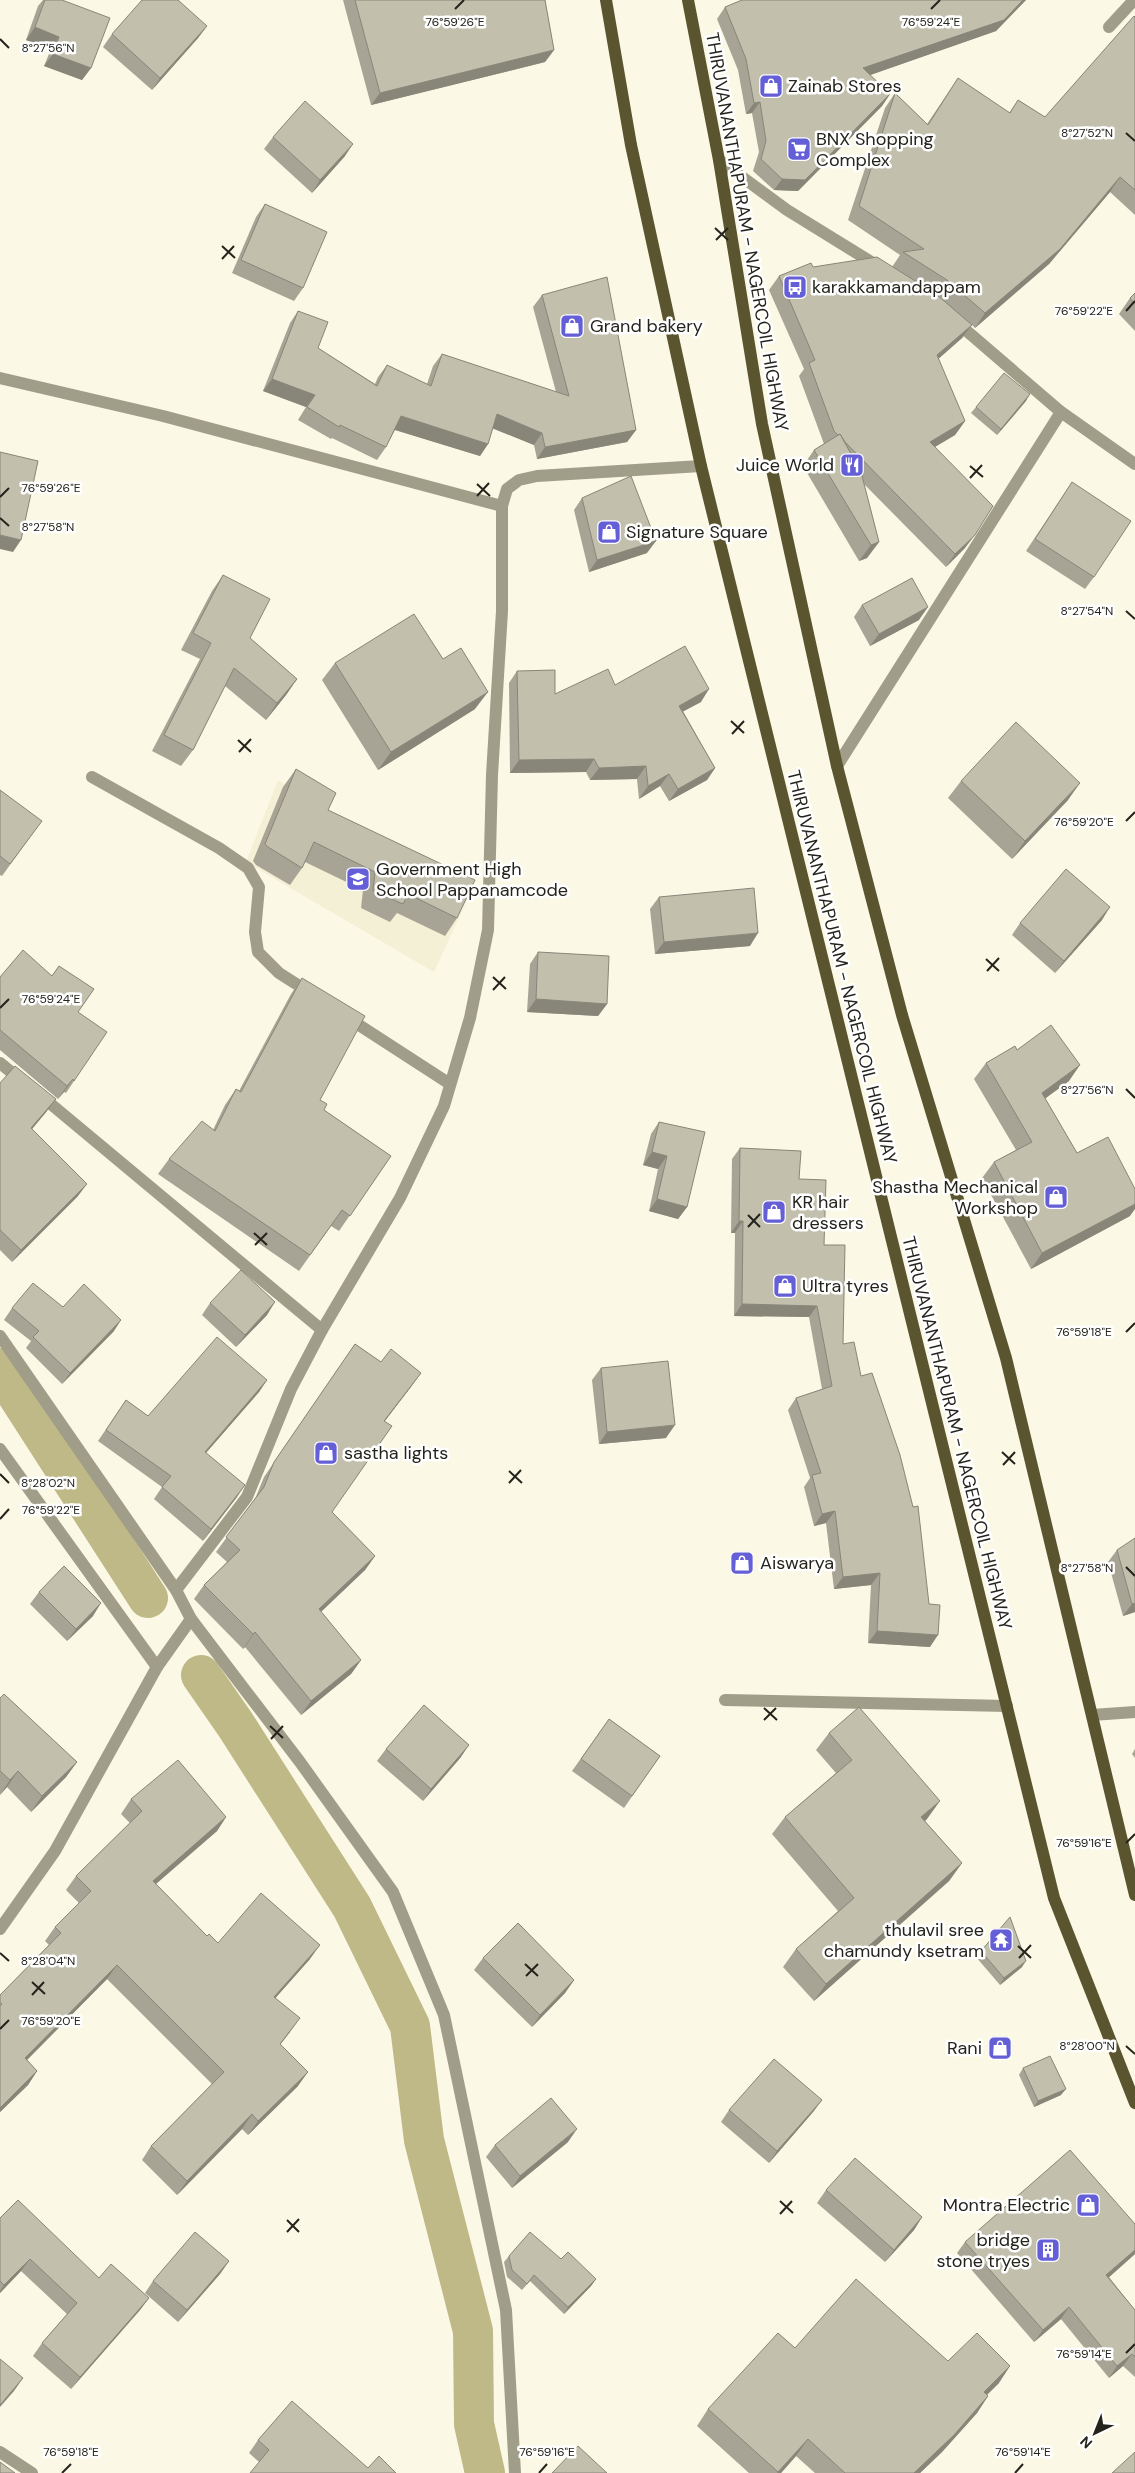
<svg xmlns="http://www.w3.org/2000/svg" width="1135" height="2473" viewBox="0 0 1135 2473" font-family="'DM Sans',sans-serif">
  <style>
    .built { fill: #f4f0d5 }
    .lines { fill: none; stroke-linecap: round; stroke-linejoin: round }
    .canal { stroke: #bfb887; stroke-width: 40 }
    .minor { stroke: #a09d89; stroke-width: 12 }
    .major { stroke: #5a542f; stroke-width: 12 }
    .wall { fill: #a7a495 }
    .shaded-wall { fill: #888679 }
    .building { fill: #c2bfad; stroke: #888679 }
    .ticks { fill: none; stroke: #24231c; stroke-width: 2 }
    .labels { text-anchor: middle; dominant-baseline: central; stroke-width: 5; stroke-linejoin: round; paint-order: stroke }
    .poi-label { font-size: 18px; fill: #24231c; stroke: #fff; text-anchor: start }
    .street-label { font-size: 18px; fill: #24231c; stroke: #fff }
    .ticks-label { font-size: 12px; text-anchor: middle; fill: #24231c; stroke: #fff; stroke-width: 5; stroke-linejoin: round; paint-order: stroke }
  </style>
  <rect width="100%" height="100%" fill="#fbf8e5"/>
  <polygon class="built" points="278,780 469,896 434,972 246,862"/>
  <g class="lines">
    <g class="canal">
      <polyline points="0,1368 148,1598"/>
      <polyline points="201,1675 235,1724 352,1907 410,2026 424,2140 473,2331 474,2424 485,2473"/>
    </g>
    <g class="minor">
      <polyline points="1109,27 1134,0"/>
      <polyline points="719,160 787,210 881,268"/>
      <polyline points="954,320 1061,412 1135,464"/>
      <polyline points="0,378 163,416 502,506"/>
      <polyline points="837,766 1061,412"/>
      <polyline points="92,777 219,848 248,868 259,887 255,932 258,952 279,973 312,994"/>
      <polyline points="345,1016 450,1084"/>
      <polyline points="0,1063 22,1081"/>
      <polyline points="40,1095 322,1330"/>
      <polyline points="0,1336 176,1590"/>
      <polyline points="0,1449 157,1667"/>
      <polyline points="191,1619 300,1762 393,1892 444,2015 506,2310 515,2473"/>
      <polyline points="725,1700 1007,1706"/>
      <polyline points="1092,1715 1135,1712"/>
      <polyline points="0,1929 55,1851 157,1667 191,1619 176,1590 247,1497 291,1389 322,1330 400,1198 444,1106 470,1018 488,930 492,775 502,611 502,506 507,489 519,480 537,476 701,466"/>
      <polyline points="0,2452 32,2473"/>
    </g>
    <g class="major">
      <polyline points="606,0 631,145 701,466 1054,1898 1135,2103"/>
      <polyline points="688,0 719,160 762,424 837,766 902,1015 1006,1358 1135,1895"/>
    </g>
  </g>
  <g class="wall">
    <polygon points="43,0 62,0 91,68 82,80 44,66 51,49 26,40 38,6"/>
    <polygon points="343,0 545,0 554,50 545,62 371,105"/>
    <polygon points="742,0 1026,0 996,31 870,75 890,94 882,106 798,191 774,190 753,171 759,152 752,113 746,114 738,70 717,19 725,7"/>
    <polygon points="1135,17 1135,215 1110,192 1049,264 975,328 972,325 962,338 938,359 965,421 955,435 935,447 965,548 946,567 864,484 879,542 867,558 859,561 803,466 814,450 824,444 799,376 804,369 769,290 779,276 813,267 892,267 900,255 848,220 885,108 895,93 927,124 958,78 1009,113 1018,100 1045,117"/>
    <polygon points="207,26 198,38 152,90 103,47 112,34"/>
    <polygon points="273,137 345,156 312,193 264,149"/>
    <polygon points="265,204 303,288 294,301 232,273 256,217"/>
    <polygon points="1135,293 1135,331 1119,314 1130,298"/>
    <polygon points="542,295 636,430 627,442 537,459 534,445 493,428 488,444 480,456 395,430 386,447 377,460 332,438 331,439 298,420 306,407 263,391 290,323 298,311 318,348 375,384 378,377 387,365 427,384 433,366 442,354 556,392 533,307"/>
    <polygon points="1026,401 997,435 971,413 976,407"/>
    <polygon points="1072,482 1094,577 1085,589 1026,551"/>
    <polygon points="582,498 647,553 589,572 574,510"/>
    <polygon points="223,575 250,638 297,679 286,695 266,720 225,686 193,750 181,766 152,751 200,659 181,650 212,591"/>
    <polygon points="862,605 919,620 870,646 854,617"/>
    <polygon points="443,659 475,709 378,770 322,680 335,663"/>
    <polygon points="517,671 555,694 615,685 701,702 683,711 715,768 707,780 669,801 660,786 639,799 637,779 590,780 586,772 510,773 509,683"/>
    <polygon points="296,769 328,810 457,918 445,936 397,913 390,922 361,908 363,890 305,862 302,868 290,885 256,865 253,861 283,787"/>
    <polygon points="961,781 1068,800 1012,859 948,798"/>
    <polygon points="0,790 33,833 2,876 0,875"/>
    <polygon points="659,897 750,946 655,954 650,909"/>
    <polygon points="1102,920 1055,973 1012,935 1020,923"/>
    <polygon points="538,952 607,1004 598,1016 527,1012 530,964"/>
    <polygon points="59,966 78,1012 74,1081 66,1093 64,1092 58,1099 0,1050 0,977 52,976"/>
    <polygon points="302,978 320,1100 324,1110 391,1156 339,1231 331,1226 299,1271 158,1174 169,1159 213,1130 225,1105 236,1089 239,1091 291,994"/>
    <polygon points="1017,1050 1069,1081 1045,1098 1077,1153 1130,1216 1031,1269 982,1178 994,1162 1016,1150 974,1079 986,1063"/>
    <polygon points="0,1083 47,1111 32,1129 78,1196 12,1262 0,1250"/>
    <polygon points="659,1122 687,1207 678,1219 649,1211 658,1169 643,1165 651,1134"/>
    <polygon points="740,1148 799,1179 824,1245 843,1344 861,1376 930,1647 868,1643 871,1585 834,1589 826,1523 814,1526 804,1487 810,1478 788,1410 796,1398 822,1389 809,1317 734,1316 735,1233 731,1233 732,1159"/>
    <polygon points="210,1303 267,1315 236,1347 202,1315"/>
    <polygon points="63,1307 114,1331 62,1384 26,1348 31,1341 4,1320 12,1308"/>
    <polygon points="355,1344 381,1362 421,1373 385,1421 332,1512 375,1556 365,1570 321,1612 361,1660 351,1674 301,1715 245,1647 243,1649 194,1599 204,1585 227,1562 216,1552 255,1499 264,1477"/>
    <polygon points="601,1368 666,1438 599,1444 592,1380"/>
    <polygon points="267,1380 259,1392 206,1453 237,1497 203,1541 154,1499 162,1487 98,1441 126,1400 148,1416"/>
    <polygon points="1117,1550 1135,1612 1123,1616 1108,1562"/>
    <polygon points="39,1592 93,1616 67,1641 30,1604"/>
    <polygon points="0,1698 77,1762 66,1777 31,1812 7,1787 0,1795"/>
    <polygon points="609,1719 660,1756 624,1808 572,1771"/>
    <polygon points="829,1733 927,1819 925,1821 962,1863 949,1881 814,2001 783,1967 796,1949 838,1911 772,1834 785,1817 836,1773 816,1750"/>
    <polygon points="386,1749 461,1757 423,1801 377,1761"/>
    <polygon points="1135,1749 1135,1758 1132,1754"/>
    <polygon points="131,1799 226,1817 217,1831 156,1884 207,1936 218,1943 310,1959 275,1998 290,2032 280,2044 298,2086 248,2135 242,2129 177,2195 142,2160 151,2146 212,2084 107,1979 27,2060 37,2071 28,2085 0,2112 0,1995 49,1945 45,1941 55,1927 79,1903 66,1890 76,1876 130,1823 121,1814"/>
    <polygon points="981,1951 1022,1967 1000,1985 976,1957"/>
    <polygon points="483,1958 574,1980 565,1993 532,2027 474,1970"/>
    <polygon points="1023,2068 1061,2095 1034,2107 1019,2075"/>
    <polygon points="822,2100 813,2112 769,2163 721,2122 729,2110"/>
    <polygon points="568,2142 512,2188 486,2157 495,2145"/>
    <polygon points="826,2190 922,2217 914,2230 885,2262 817,2203"/>
    <polygon points="0,2218 99,2278 149,2298 140,2310 71,2389 33,2356 42,2343 67,2314 21,2271 0,2293"/>
    <polygon points="1135,2224 1135,2254 1109,2277 1135,2310 1135,2377 1123,2366 1109,2378 1061,2319 1034,2342 957,2253 965,2242"/>
    <polygon points="509,2256 561,2259 596,2279 591,2286 564,2314 530,2281 522,2290 507,2277 504,2262"/>
    <polygon points="229,2261 220,2274 178,2322 145,2293 153,2281"/>
    <polygon points="795,2348 948,2361 999,2383 987,2395 988,2396 977,2413 942,2452 920,2473 815,2473 796,2456 781,2473 749,2473 697,2426 708,2409"/>
    <polygon points="258,2440 368,2468 259,2462 249,2453"/>
  </g>
  <g class="shaded-wall">
    <polygon points="1023,0 1026,0 996,31 856,80 863,68"/>
    <polygon points="207,26 198,38 152,90 160,78"/>
    <polygon points="35,27 59,37 51,49 26,40"/>
    <polygon points="554,50 545,62 371,105 380,93"/>
    <polygon points="53,54 91,68 82,80 44,66"/>
    <polygon points="890,94 882,106 798,191 774,190 782,179"/>
    <polygon points="760,102 752,113 746,114 754,103"/>
    <polygon points="353,144 345,156 312,193 320,180"/>
    <polygon points="1120,177 1110,192 1049,264 975,328 985,313"/>
    <polygon points="972,325 962,338 927,369 937,355"/>
    <polygon points="272,379 315,395 306,407 263,391"/>
    <polygon points="1030,394 1026,401 997,435 1001,429"/>
    <polygon points="497,414 542,433 534,445 489,427"/>
    <polygon points="401,416 488,444 480,456 392,429"/>
    <polygon points="965,421 955,435 921,455 930,442"/>
    <polygon points="636,430 627,442 537,459 545,447"/>
    <polygon points="0,535 21,540 13,552 0,549"/>
    <polygon points="975,535 965,548 946,567 955,554"/>
    <polygon points="656,541 647,553 589,572 597,560"/>
    <polygon points="879,542 867,558 859,561 871,545"/>
    <polygon points="928,607 919,620 870,646 879,634"/>
    <polygon points="297,679 286,695 266,720 277,703"/>
    <polygon points="709,689 701,702 671,718 679,706"/>
    <polygon points="488,692 475,709 378,770 391,752"/>
    <polygon points="594,759 586,772 510,773 519,760"/>
    <polygon points="646,766 637,779 590,780 599,768"/>
    <polygon points="715,768 707,780 669,801 678,789"/>
    <polygon points="669,774 660,786 639,799 648,786"/>
    <polygon points="1080,783 1068,800 1012,859 1025,841"/>
    <polygon points="1110,907 1102,920 1055,973 1064,961"/>
    <polygon points="758,933 750,946 655,954 664,942"/>
    <polygon points="536,999 607,1004 598,1016 527,1012"/>
    <polygon points="1080,1065 1069,1081 1031,1109 1042,1093"/>
    <polygon points="73,1079 64,1092 58,1099 67,1086"/>
    <polygon points="56,1099 47,1111 22,1141 31,1128"/>
    <polygon points="652,1152 667,1156 658,1169 643,1165"/>
    <polygon points="87,1184 78,1196 12,1262 21,1250"/>
    <polygon points="657,1199 687,1207 678,1219 649,1211"/>
    <polygon points="1135,1204 1135,1209 1130,1216 1031,1269 1042,1253"/>
    <polygon points="739,1221 743,1221 735,1233 731,1233"/>
    <polygon points="275,1302 267,1315 236,1347 245,1335"/>
    <polygon points="742,1304 817,1306 809,1317 734,1316"/>
    <polygon points="121,1320 114,1331 62,1384 70,1373"/>
    <polygon points="421,1373 411,1387 374,1435 384,1421"/>
    <polygon points="267,1380 259,1392 197,1463 205,1452"/>
    <polygon points="675,1425 666,1438 599,1444 607,1432"/>
    <polygon points="245,1485 237,1497 203,1541 211,1529"/>
    <polygon points="835,1511 826,1523 814,1526 822,1514"/>
    <polygon points="375,1556 365,1570 309,1623 319,1609"/>
    <polygon points="880,1573 871,1585 834,1589 843,1577"/>
    <polygon points="101,1603 93,1616 67,1641 76,1629"/>
    <polygon points="1135,1603 1135,1612 1123,1616 1132,1604"/>
    <polygon points="877,1631 938,1635 930,1647 868,1643"/>
    <polygon points="255,1632 245,1647 243,1649 253,1634"/>
    <polygon points="361,1660 351,1674 301,1715 311,1701"/>
    <polygon points="469,1745 461,1757 423,1801 431,1789"/>
    <polygon points="77,1762 66,1777 31,1812 42,1796"/>
    <polygon points="18,1771 7,1787 0,1795 10,1780"/>
    <polygon points="940,1801 927,1819 909,1835 921,1817"/>
    <polygon points="226,1817 217,1831 143,1895 153,1881"/>
    <polygon points="962,1863 949,1881 814,2001 826,1984"/>
    <polygon points="320,1945 310,1959 264,2011 274,1997"/>
    <polygon points="1026,1961 1022,1967 1000,1985 1004,1978"/>
    <polygon points="117,1965 107,1979 15,2072 25,2058"/>
    <polygon points="574,1980 565,1993 532,2027 540,2015"/>
    <polygon points="300,2018 290,2032 270,2058 280,2044"/>
    <polygon points="37,2071 28,2085 0,2112 0,2108"/>
    <polygon points="308,2072 298,2086 248,2135 258,2121"/>
    <polygon points="1066,2089 1061,2095 1034,2107 1038,2101"/>
    <polygon points="822,2100 813,2112 769,2163 777,2151"/>
    <polygon points="252,2114 242,2129 177,2195 187,2181"/>
    <polygon points="577,2129 568,2142 512,2188 520,2176"/>
    <polygon points="922,2217 914,2230 885,2262 894,2250"/>
    <polygon points="1135,2250 1135,2254 1098,2287 1106,2275"/>
    <polygon points="30,2259 21,2271 0,2293 0,2291 4,2285"/>
    <polygon points="229,2261 220,2274 178,2322 187,2310"/>
    <polygon points="596,2279 591,2286 564,2314 568,2307"/>
    <polygon points="149,2298 140,2310 71,2389 80,2377"/>
    <polygon points="1069,2307 1061,2319 1034,2342 1043,2330"/>
    <polygon points="1132,2354 1123,2366 1109,2378 1117,2366"/>
    <polygon points="1010,2366 999,2383 972,2409 984,2392"/>
    <polygon points="23,2378 14,2391 0,2407 0,2405"/>
    <polygon points="988,2396 977,2413 942,2452 920,2473 914,2473"/>
    <polygon points="808,2439 796,2456 781,2473 777,2473"/>
  </g>
  <g class="building">
    <polygon points="45,0 62,0 110,18 91,68 53,54 59,37 35,27"/>
    <polygon points="142,0 178,0 207,26 160,78 112,34"/>
    <polygon points="355,0 545,0 554,50 380,93"/>
    <polygon points="742,0 1023,0 1004,20 863,68 890,94 805,180 782,179 761,159 766,141 760,102 754,103 746,59 725,7"/>
    <polygon points="1134,16 1135,17 1135,190 1120,177 1060,249 985,313 947,280 903,252 924,249 859,206 895,93 928,125 958,78 1010,113 1018,100 1045,117"/>
    <polygon points="305,101 353,144 320,180 273,137"/>
    <polygon points="265,204 327,232 303,288 241,260"/>
    <polygon points="877,257 936,294 972,325 937,355 965,421 930,442 993,506 975,535 955,554 845,442 840,434 838,435 834,431 809,363 815,360 779,276 811,263 813,267"/>
    <polygon points="607,277 636,430 545,447 542,433 497,414 488,444 401,416 386,447 340,425 339,427 307,407 315,395 272,379 298,311 328,322 318,348 377,386 387,365 431,386 442,354 569,396 542,295"/>
    <polygon points="1135,293 1135,304 1130,298"/>
    <polygon points="1004,373 1030,394 1001,429 976,407"/>
    <polygon points="840,434 861,472 879,542 871,545 814,450"/>
    <polygon points="0,452 38,461 21,540 0,535"/>
    <polygon points="631,476 656,541 597,560 582,498"/>
    <polygon points="1072,482 1131,521 1094,577 1035,539"/>
    <polygon points="223,575 270,599 250,638 297,679 277,703 234,668 193,750 164,735 211,643 193,633"/>
    <polygon points="912,578 928,607 879,634 862,605"/>
    <polygon points="414,614 443,659 461,648 488,692 391,752 335,663"/>
    <polygon points="685,646 709,689 679,706 715,768 678,789 669,774 648,786 646,766 599,768 594,759 519,760 517,671 555,670 555,694 608,669 615,685"/>
    <polygon points="1016,722 1080,783 1025,841 961,781"/>
    <polygon points="296,769 336,793 328,810 475,880 457,918 408,894 403,904 373,891 375,872 314,842 302,868 268,847 265,844"/>
    <polygon points="0,790 42,821 10,864 0,856"/>
    <polygon points="1066,869 1110,907 1064,961 1020,923"/>
    <polygon points="754,888 758,933 664,942 659,897"/>
    <polygon points="23,950 52,976 59,966 94,989 78,1012 107,1032 74,1081 73,1079 67,1086 0,1030 0,977"/>
    <polygon points="538,952 609,956 607,1004 536,999"/>
    <polygon points="302,978 365,1016 320,1100 327,1104 324,1110 391,1156 350,1216 342,1210 310,1255 169,1159 202,1121 215,1131 236,1089 241,1092"/>
    <polygon points="1051,1025 1080,1065 1042,1093 1077,1153 1108,1137 1135,1189 1135,1204 1042,1253 994,1162 1032,1142 986,1063 1015,1046 1017,1050"/>
    <polygon points="15,1066 56,1099 31,1128 87,1184 21,1250 0,1230 0,1083"/>
    <polygon points="659,1122 705,1132 687,1207 657,1199 667,1156 652,1152"/>
    <polygon points="740,1148 801,1151 799,1179 826,1180 824,1245 845,1245 843,1344 854,1342 861,1376 872,1373 900,1455 913,1507 918,1506 929,1604 940,1605 938,1635 877,1631 880,1573 843,1577 835,1511 822,1514 812,1475 821,1473 796,1398 832,1386 817,1306 742,1304 743,1221 739,1221"/>
    <polygon points="241,1270 275,1302 245,1335 210,1303"/>
    <polygon points="33,1283 63,1307 84,1284 121,1320 70,1373 33,1337 39,1331 12,1308"/>
    <polygon points="217,1337 267,1380 205,1452 245,1485 211,1529 162,1487 171,1476 106,1430 126,1400 148,1416"/>
    <polygon points="355,1344 381,1362 391,1349 421,1373 384,1421 392,1426 332,1512 375,1556 319,1609 361,1660 311,1701 255,1632 253,1634 204,1585 240,1550 226,1537 264,1487 274,1462"/>
    <polygon points="668,1361 675,1425 607,1432 601,1368"/>
    <polygon points="1135,1538 1135,1603 1132,1604 1117,1550"/>
    <polygon points="64,1566 101,1603 76,1629 39,1592"/>
    <polygon points="4,1694 77,1762 42,1796 18,1771 10,1780 0,1771 0,1698"/>
    <polygon points="424,1705 469,1745 431,1789 386,1749"/>
    <polygon points="859,1707 940,1801 921,1817 962,1863 826,1984 796,1949 854,1898 785,1817 852,1760 829,1733"/>
    <polygon points="609,1719 660,1756 632,1796 581,1759"/>
    <polygon points="178,1760 226,1817 153,1881 207,1936 209,1934 218,1943 261,1893 320,1945 274,1997 300,2018 280,2044 308,2072 258,2121 252,2114 187,2181 151,2146 224,2072 117,1965 25,2058 37,2071 0,2108 0,2006 2,2004 0,2003 0,1995 61,1933 55,1927 91,1891 76,1876 142,1811 131,1799"/>
    <polygon points="1010,1917 1026,1961 1004,1978 981,1951"/>
    <polygon points="518,1923 574,1980 540,2015 483,1958"/>
    <polygon points="1050,2056 1066,2089 1038,2101 1023,2068"/>
    <polygon points="774,2059 822,2100 777,2151 729,2110"/>
    <polygon points="551,2098 577,2129 520,2176 495,2145"/>
    <polygon points="1070,2150 1135,2224 1135,2250 1106,2275 1135,2310 1135,2357 1132,2354 1117,2366 1069,2307 1043,2330 965,2242"/>
    <polygon points="855,2158 922,2217 894,2250 826,2190"/>
    <polygon points="18,2200 99,2278 111,2264 149,2298 80,2377 42,2343 77,2303 30,2259 4,2285 0,2281 0,2218"/>
    <polygon points="195,2232 229,2261 187,2310 153,2281"/>
    <polygon points="530,2232 561,2259 568,2252 596,2279 568,2307 534,2275 527,2284 512,2270 509,2256"/>
    <polygon points="856,2279 948,2361 977,2333 1010,2366 984,2392 988,2396 954,2435 914,2473 845,2473 808,2439 778,2472 708,2409 778,2333 795,2348"/>
    <polygon points="0,2359 23,2378 0,2405"/>
    <polygon points="292,2401 368,2468 379,2456 396,2473 250,2473 269,2450 258,2440"/>
    <polygon points="578,2446 607,2473 552,2473"/>
    <polygon points="1135,2452 1135,2473 1112,2473"/>
    <polygon points="0,2462 15,2473 0,2473"/>
  </g>
  <path class="ticks" d="M455,9l9,-9M931,9l9,-9M0,39l9,9M1126,133l9,8M715,228l13,12M716,240l12,-12M222,246l13,12M222,259l12,-13M1126,311l9,-10M970,466l13,11M970,478l12,-13M477,484l13,12M477,496l12,-13M0,497l9,-9M0,518l9,8M1126,611l9,8M731,721l13,12M732,734l12,-13M238,740l13,12M239,752l12,-13M1126,821l9,-9M986,959l13,12M987,971l12,-13M493,977l13,12M493,990l12,-13M0,1008l9,-9M1126,1089l9,9M748,1215l12,12M748,1227l12,-13M254,1233l13,12M255,1245l12,-12M1126,1332l9,-9M1002,1452l13,12M1003,1465l12,-13M509,1471l13,12M0,1474l9,9M509,1483l12,-13M0,1519l9,-10M1126,1567l9,9M764,1708l13,12M764,1720l12,-12M270,1726l13,12M271,1739l12,-13M1126,1843l9,-9M1018,1946l13,12M0,1953l9,8M1019,1958l12,-13M525,1964l13,12M526,1976l12,-12M32,1982l13,12M32,1995l12,-13M0,2029l9,-9M1126,2046l9,8M780,2201l13,12M780,2214l12,-13M287,2220l12,12M287,2232l12,-13M1126,2353l9,-9M62,2473l9,-9M539,2473l8,-9M1015,2473l8,-9"/>
  <defs>
    <g id="shop-square" transform="scale(1.25)"><rect x="-9" y="-9" width="18" height="18" rx="4" fill="#645ed7" stroke="#fff"/><path d="M-5-2.5h2.3a2.7 3.5 0 0 1 5.4 0H5L5.5 6h-11ZM-1.5-2.5h3a1.5 2.3 0 0 0-3 0Z" fill="#fff"/></g>
    <g id="supermarket-square" transform="scale(1.25)"><rect x="-9" y="-9" width="18" height="18" rx="4" fill="#645ed7" stroke="#fff"/><path d="M-6-5.5h2.5l.6 2H6L4.5 2H-2.5L-4.4-4H-6ZM-1.5 3.2a1.3 1.3 0 1 0 .1 0ZM3 3.2a1.3 1.3 0 1 0 .1 0Z" fill="#fff"/></g>
    <g id="bus-square" transform="scale(1.25)"><rect x="-9" y="-9" width="18" height="18" rx="4" fill="#645ed7" stroke="#fff"/><path d="M-5-6H5V4H4V6H2V4H-2V6H-4V4H-5ZM-3.5-4V0h7V-4ZM-3.5 1.2v1.5H-2V1.2ZM2 1.2v1.5H3.5V1.2Z" fill="#fff"/></g>
    <g id="restaurant-square" transform="scale(1.25)"><rect x="-9" y="-9" width="18" height="18" rx="4" fill="#645ed7" stroke="#fff"/><path d="M-5-6h1v4h1v-4h1v4h1v-4h1v5L-1.5 .5V6h-2V.5L-5-1ZM5-6V6H3V1.5H1.5Q1.5-4 5-6Z" fill="#fff"/></g>
    <g id="school-square" transform="scale(1.25)"><rect x="-9" y="-9" width="18" height="18" rx="4" fill="#645ed7" stroke="#fff"/><path d="M0-5L7-2L0 1L-7-2ZM-4 1L0 2.5L4 1V4Q0 6-4 4Z" fill="#fff"/></g>
    <g id="temple-square" transform="scale(1.25)"><rect x="-9" y="-9" width="18" height="18" rx="4" fill="#645ed7" stroke="#fff"/><path d="M0-6L5-2H3V0L6.5 2.5H4V6H1.5V3h-3V6H-4V2.5H-6.5L-3 0V-2H-5Z" fill="#fff"/></g>
    <g id="building-square" transform="scale(1.25)"><rect x="-9" y="-9" width="18" height="18" rx="4" fill="#645ed7" stroke="#fff"/><path d="M-4-6H4V6H1V3H-1V6H-4ZM-2.5-4.3h1.7v1.8h-1.7ZM.8-4.3h1.7v1.8H.8ZM-2.5-1h1.7V.8h-1.7ZM.8-1h1.7V.8H.8Z" fill="#fff"/></g>
  </defs>
  <g fill-rule="evenodd">
    <use href="#shop-square" x="771" y="86"/>
    <use href="#supermarket-square" x="799" y="149"/>
    <use href="#bus-square" x="795" y="287"/>
    <use href="#shop-square" x="572" y="326"/>
    <use href="#restaurant-square" x="852" y="465"/>
    <use href="#shop-square" x="609" y="532"/>
    <use href="#school-square" x="358" y="879"/>
    <use href="#shop-square" x="1056" y="1197"/>
    <use href="#shop-square" x="774" y="1212"/>
    <use href="#shop-square" x="785" y="1286"/>
    <use href="#shop-square" x="326" y="1453"/>
    <use href="#shop-square" x="742" y="1563"/>
    <use href="#temple-square" x="1001" y="1940"/>
    <use href="#shop-square" x="1000" y="2048"/>
    <use href="#shop-square" x="1088" y="2205"/>
    <use href="#building-square" x="1048" y="2250"/>
  </g>
  <g class="labels">
    <g class="poi-label">
      <text x="788" y="86">Zainab Stores</text>
      <text x="816" y="139">BNX Shopping<tspan x="816" dy="21">Complex</tspan></text>
      <text x="812" y="287">karakkamandappam</text>
      <text x="590" y="326">Grand bakery</text>
      <text x="834" y="465" text-anchor="end">Juice World</text>
      <text x="626" y="532">Signature Square</text>
      <text x="376" y="869">Government High<tspan x="376" dy="21">School Pappanamcode</tspan></text>
      <text x="1038" y="1187" text-anchor="end">Shastha Mechanical<tspan x="1038" dy="21">Workshop</tspan></text>
      <text x="792" y="1202">KR hair<tspan x="792" dy="21">dressers</tspan></text>
      <text x="802" y="1286">Ultra tyres</text>
      <text x="344" y="1453">sastha lights</text>
      <text x="760" y="1563">Aiswarya</text>
      <text x="984" y="1930" text-anchor="end">thulavil sree<tspan x="984" dy="21">chamundy ksetram</tspan></text>
      <text x="982" y="2048" text-anchor="end">Rani</text>
      <text x="1070" y="2205" text-anchor="end">Montra Electric</text>
      <text x="1030" y="2240" text-anchor="end">bridge<tspan x="1030" dy="21">stone tryes</tspan></text>
    </g>
    <g class="street-label">
      <text transform="translate(747 232) rotate(80)">THIRUVANANTHAPURAM - NAGERCOIL HIGHWAY</text>
      <text transform="translate(842 967) rotate(76)">THIRUVANANTHAPURAM - NAGERCOIL HIGHWAY</text>
      <text transform="translate(957 1433) rotate(76)">THIRUVANANTHAPURAM - NAGERCOIL HIGHWAY</text>
    </g>
  </g>
  <g class="ticks-label">
    <text x="455" y="26">76°59'26"E</text>
    <text x="931" y="26">76°59'24"E</text>
    <text x="48" y="52">8°27'56"N</text>
    <text x="1087" y="137">8°27'52"N</text>
    <text x="1084" y="315">76°59'22"E</text>
    <text x="51" y="492">76°59'26"E</text>
    <text x="48" y="531">8°27'58"N</text>
    <text x="1087" y="615">8°27'54"N</text>
    <text x="1084" y="826">76°59'20"E</text>
    <text x="51" y="1003">76°59'24"E</text>
    <text x="1087" y="1094">8°27'56"N</text>
    <text x="1084" y="1336">76°59'18"E</text>
    <text x="48" y="1487">8°28'02"N</text>
    <text x="51" y="1514">76°59'22"E</text>
    <text x="1087" y="1572">8°27'58"N</text>
    <text x="1084" y="1847">76°59'16"E</text>
    <text x="48" y="1965">8°28'04"N</text>
    <text x="51" y="2025">76°59'20"E</text>
    <text x="1087" y="2050">8°28'00"N</text>
    <text x="1084" y="2358">76°59'14"E</text>
    <text x="71" y="2456">76°59'18"E</text>
    <text x="547" y="2456">76°59'16"E</text>
    <text x="1023" y="2456">76°59'14"E</text>
  </g>
  <g transform="translate(1095 2433) rotate(223)" stroke="#ffffff" stroke-width="4" paint-order="stroke">
  <path d="M0-4L9 19L0 12L-9 19Z" fill="#24231c"/>
  <text y="-8" font-size="14" font-weight="bold" text-anchor="middle" fill="#24231c">N</text>
  </g>
</svg>
